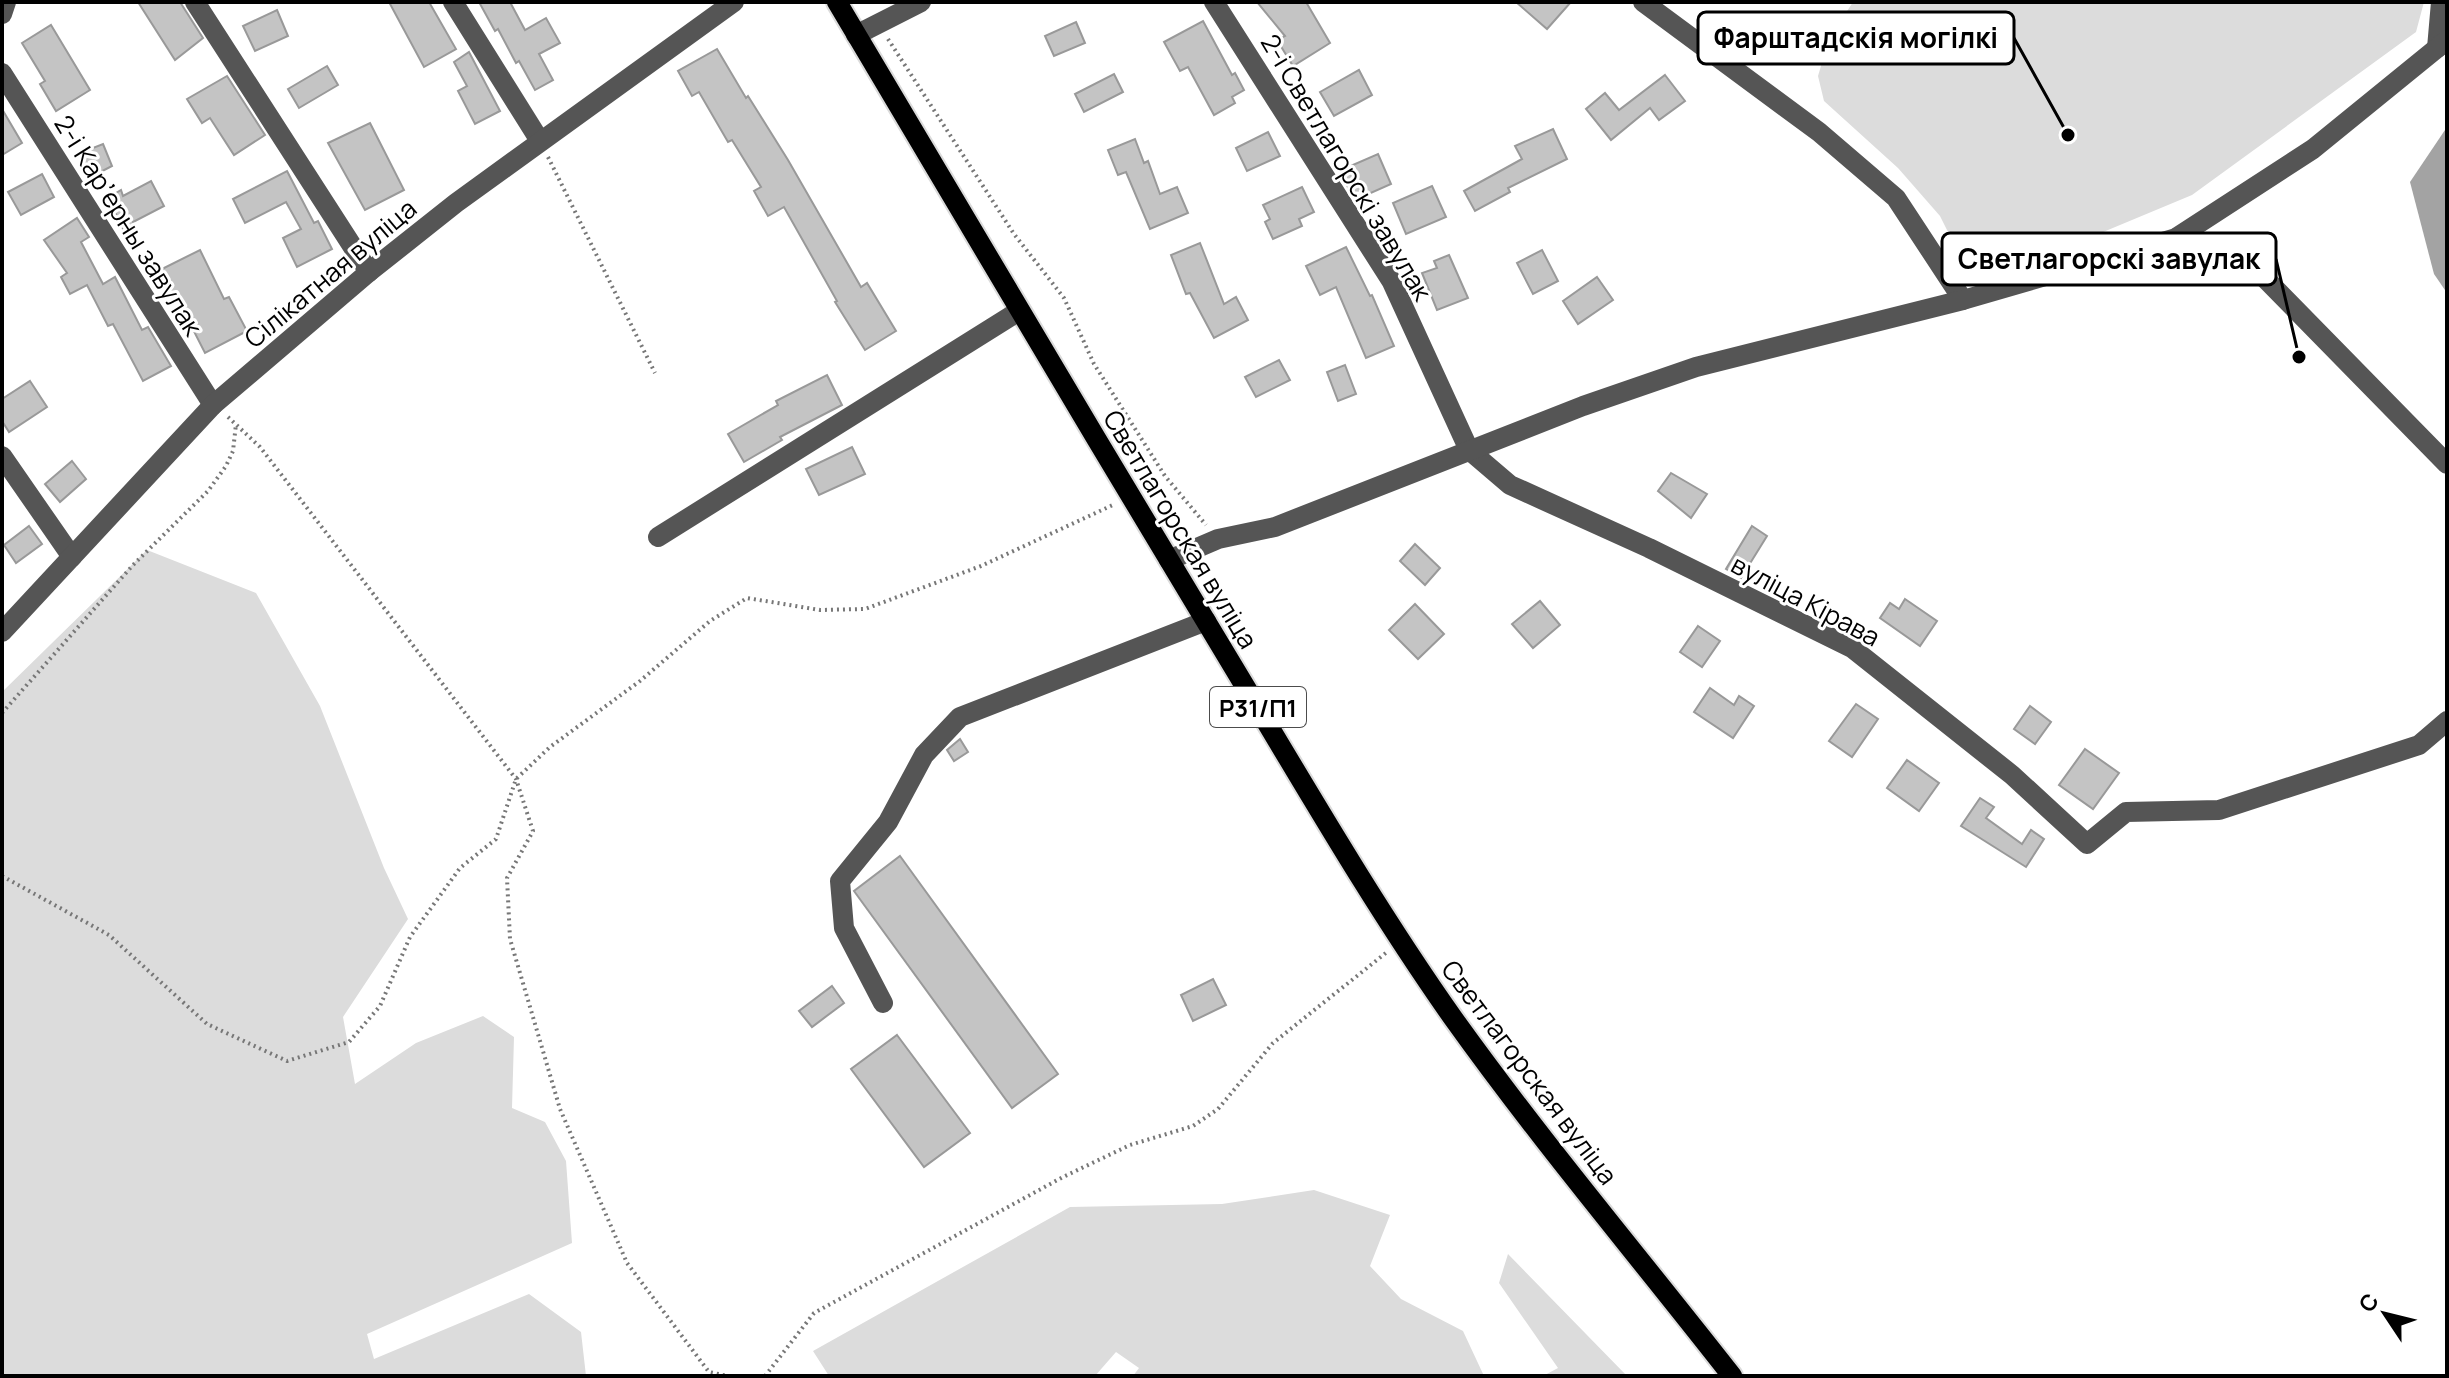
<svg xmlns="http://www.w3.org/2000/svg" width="2449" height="1378" viewBox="0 0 2449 1378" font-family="Manrope,sans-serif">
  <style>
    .green { fill: #dcdcdc }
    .water { fill: #a3a3a3 }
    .building { fill: #c4c4c4; stroke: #999; stroke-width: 2 }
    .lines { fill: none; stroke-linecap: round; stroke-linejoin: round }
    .major-casing { stroke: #dbdbdb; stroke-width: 24 }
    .path { stroke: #777; stroke-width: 4; stroke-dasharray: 2 4; stroke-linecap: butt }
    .minor { stroke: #555; stroke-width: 20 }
    .major { stroke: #000; stroke-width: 20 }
    .labels { text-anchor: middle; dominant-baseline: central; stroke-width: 6; stroke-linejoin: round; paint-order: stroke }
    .shield { fill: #fff; stroke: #4c4c4c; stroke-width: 2 }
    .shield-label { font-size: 24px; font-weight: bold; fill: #000 }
    .street-label { font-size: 26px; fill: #000; stroke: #fff }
    .leader { fill: none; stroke: #000; stroke-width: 3 }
    .callout-dot { fill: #000; stroke: #fff; stroke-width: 3 }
    .callout { fill: #fff; stroke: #000; stroke-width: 3 }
    .callout-label { font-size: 28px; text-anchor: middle; font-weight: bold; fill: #000 }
  </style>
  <rect width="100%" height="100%" fill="#fff"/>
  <g class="green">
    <polygon points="1853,2 2424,2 2416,32 2192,195 2084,240 1982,261 1954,244 1940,216 1898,168 1824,101 1818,76 1829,39"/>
    <polygon points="147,550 256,593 320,706 384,868 408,919 343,1017 355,1084 416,1043 483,1016 514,1037 512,1108 545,1122 566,1161 572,1243 367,1334 374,1359 529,1294 581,1332 586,1376 2,1376 2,692"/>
    <polygon points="1314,1190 1390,1215 1370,1266 1401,1299 1463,1331 1484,1376 1133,1376 1139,1368 1116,1352 1095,1376 829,1376 813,1351 1070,1207 1222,1204"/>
    <polygon points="1508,1254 1627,1376 1543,1376 1558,1368 1499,1283"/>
  </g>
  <polygon class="water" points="2447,127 2447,293 2434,274 2410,182"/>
  <g class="building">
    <polygon points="138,2 180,2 203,38 175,60"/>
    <polygon points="389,2 429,2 456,49 424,67"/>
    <polygon points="479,2 510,2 525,30 546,18 560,43 539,54 553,80 535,90 519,61 516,63 498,29 495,31"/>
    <polygon points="1257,2 1306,2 1330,43 1293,66 1277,40 1285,36"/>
    <polygon points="1516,2 1571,2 1547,29"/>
    <polygon points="277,10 288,36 255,51 243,26"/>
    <polygon points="1203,21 1232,75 1235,73 1244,90 1232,97 1235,103 1214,115 1188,67 1180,71 1164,42"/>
    <polygon points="1076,22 1085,43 1054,56 1045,36"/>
    <polygon points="51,25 90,90 56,111 40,84 45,81 22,43"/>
    <polygon points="717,49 746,98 748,96 788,160 861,287 867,283 896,331 865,350 835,302 837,301 784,207 768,216 754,191 761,187 732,140 728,142 699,92 692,96 678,71"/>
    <polygon points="469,52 500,111 475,124 458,91 467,86 454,62"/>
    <polygon points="327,66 338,85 299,108 288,89"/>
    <polygon points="1359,70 1372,95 1334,116 1320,92"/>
    <polygon points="1114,74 1123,92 1084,112 1075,94"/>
    <polygon points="1665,75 1685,101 1659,120 1650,108 1611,140 1586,109 1605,93 1619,110"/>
    <polygon points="227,76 265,135 234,155 210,118 202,123 187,99"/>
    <polygon points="2,109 22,143 2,155"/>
    <polygon points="370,123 404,190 365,210 328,143"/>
    <polygon points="1553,129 1567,159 1508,188 1510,192 1475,211 1464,191 1522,159 1515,146"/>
    <polygon points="1268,132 1280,156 1247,171 1236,148"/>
    <polygon points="1135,139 1144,163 1148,161 1160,194 1177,187 1188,213 1150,229 1126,172 1118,175 1108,150"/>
    <polygon points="103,144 112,166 89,178 80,153"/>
    <polygon points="1378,154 1391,184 1355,200 1339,171"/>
    <polygon points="287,171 314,223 318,221 332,249 297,267 283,238 301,229 286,202 245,223 233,199"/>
    <polygon points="42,174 54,197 21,215 8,192"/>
    <polygon points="151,181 164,206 133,222 137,232 127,237 108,198 121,190 123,196"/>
    <polygon points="1432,186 1446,217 1406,234 1393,203"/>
    <polygon points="1302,187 1314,212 1299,219 1302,226 1273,239 1265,222 1270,219 1263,205"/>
    <polygon points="77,218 89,237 81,242 103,284 115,277 142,330 148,327 171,366 143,381 113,324 108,326 87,285 70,294 61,277 67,273 44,240"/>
    <polygon points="1200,243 1224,304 1236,297 1248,320 1214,338 1190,293 1186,294 1171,255"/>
    <polygon points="1346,247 1370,296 1372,295 1394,346 1366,358 1336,287 1320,295 1306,266"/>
    <polygon points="200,250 224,299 229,297 247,331 205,353 176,296 172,298 158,271"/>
    <polygon points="1542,250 1558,281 1533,294 1517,263"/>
    <polygon points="1449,255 1468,298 1437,310 1422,273 1437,268 1434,261"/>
    <polygon points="1597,277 1613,300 1578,324 1563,301"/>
    <polygon points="1279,360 1290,380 1256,397 1245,377"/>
    <polygon points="1345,365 1356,394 1338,401 1327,372"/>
    <polygon points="827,375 842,405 780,437 782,440 744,462 728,434 778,405 776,401"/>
    <polygon points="30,381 47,407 9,432 2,421 2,399"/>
    <polygon points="852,447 865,474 819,495 806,469"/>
    <polygon points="72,461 86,479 60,502 45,484"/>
    <polygon points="1671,473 1707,494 1691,518 1658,491"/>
    <polygon points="29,526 42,544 16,563 4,545"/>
    <polygon points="1752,526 1767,536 1741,578 1726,569"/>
    <polygon points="1415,544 1440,568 1425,585 1400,561"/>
    <polygon points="1905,599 1937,621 1920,646 1880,618 1890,603 1899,609"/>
    <polygon points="1540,601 1560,625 1533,648 1512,624"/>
    <polygon points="1415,604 1444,634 1418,659 1389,630"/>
    <polygon points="1698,626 1720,641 1702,667 1680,652"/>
    <polygon points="1710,688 1734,705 1739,696 1754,706 1733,738 1694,712"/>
    <polygon points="1856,704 1878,719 1852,757 1829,741"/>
    <polygon points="2030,706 2051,722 2035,744 2014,729"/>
    <polygon points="960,739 968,752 954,761 947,750"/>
    <polygon points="2085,749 2119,773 2093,809 2059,785"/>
    <polygon points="1907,760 1939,783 1919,811 1887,788"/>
    <polygon points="1980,798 1994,807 1986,818 2022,844 2031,830 2044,839 2026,867 1961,826"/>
    <polygon points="900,856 1058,1074 1012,1108 854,891"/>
    <polygon points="1213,979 1226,1005 1193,1021 1181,995"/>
    <polygon points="832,986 844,1003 812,1027 799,1011"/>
    <polygon points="897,1035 970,1133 924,1167 851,1069"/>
  </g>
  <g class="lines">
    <g class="major-casing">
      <path id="major" d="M837,2c132,222 263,445 397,666 71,118 140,238 219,350 88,123 186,239 279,358"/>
    </g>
    <g class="path">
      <polyline points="888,39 1014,234 1064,298 1094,364 1165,476 1206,525"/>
      <polyline points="548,157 655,373"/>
      <polyline points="228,417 260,447 516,779 533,831 507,878 510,939 560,1109 627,1263 709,1372 728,1376"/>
      <polyline points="2,713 133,565 208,491 226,466 233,451 236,424"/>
      <polyline points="2,876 109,935 207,1024 287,1061 349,1042 380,1006 410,937 460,868 496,839 516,779 550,747 640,681 710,621 747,598 820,610 865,609 981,566 1115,504"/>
      <polyline points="765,1376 814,1313 1063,1177 1130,1145 1193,1126 1218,1109 1273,1043 1387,952"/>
    </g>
    <g class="minor">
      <polyline points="195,2 369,272"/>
      <polyline points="453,2 540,141"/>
      <polyline points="1214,2 1392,282 1469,450 1510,485 1649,548 1852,648 2012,775 2087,844 2126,812 2219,810 2419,745 2447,721"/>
      <polyline points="1643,2 1819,132 1896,198 1963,300"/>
      <polyline points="2,14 6,2"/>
      <polyline points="856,35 921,2"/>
      <polyline points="2437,48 2441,2"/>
      <polyline points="2,73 213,405"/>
      <polyline points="2176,238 2213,244 2247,260 2447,464"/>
      <polyline points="2,456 72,557"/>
      <polyline points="658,537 1019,311"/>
      <polyline points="1169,560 1218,539 1275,527 1583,406 1696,367 1963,300 2176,238 2313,149 2447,40"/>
      <polyline points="2,632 213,405 369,272 456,203 734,2"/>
      <polyline points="883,1003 844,928 840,881 888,822 924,755 960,717 1206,621"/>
    </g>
    <use href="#major" class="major"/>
  </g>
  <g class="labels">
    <rect class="shield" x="1210" y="687" width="96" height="40" rx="6"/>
    <g class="shield-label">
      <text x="1258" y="707">Р31/П1</text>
    </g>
    <g class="street-label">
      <text transform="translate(1347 167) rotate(59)">2-і Светлагорскі завулак</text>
      <text transform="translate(129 225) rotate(58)">2-і Карʼерны завулак</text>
      <text transform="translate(330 273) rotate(-40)">Сілікатная вуліца</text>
      <text transform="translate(1181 529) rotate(59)">Светлагорская вуліца</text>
      <text transform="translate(1806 600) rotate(28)">вуліца Кірава</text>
      <text transform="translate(1530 1072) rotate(53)">Светлагорская вуліца</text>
    </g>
  </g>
  <path class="leader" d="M2068 135L2014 38M2299 357L2276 259"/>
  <g class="callout-dot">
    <circle cx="2068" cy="135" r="8"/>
    <circle cx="2299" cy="357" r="8"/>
  </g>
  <g class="callout">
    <rect x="1698" y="12" width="316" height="52" rx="8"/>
    <rect x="1942" y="233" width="334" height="52" rx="8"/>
  </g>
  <g class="callout-label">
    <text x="1856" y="48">Фарштадскія могілкі</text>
    <text x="2109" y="269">Светлагорскі завулак</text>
  </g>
  <rect width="2449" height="1378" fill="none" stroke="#000000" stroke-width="8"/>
  <g transform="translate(2385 1314) rotate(305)" stroke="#ffffff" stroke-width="6" paint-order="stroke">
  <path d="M0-6L14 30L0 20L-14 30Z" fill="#000000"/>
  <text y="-12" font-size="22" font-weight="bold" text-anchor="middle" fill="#000000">С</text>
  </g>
</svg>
